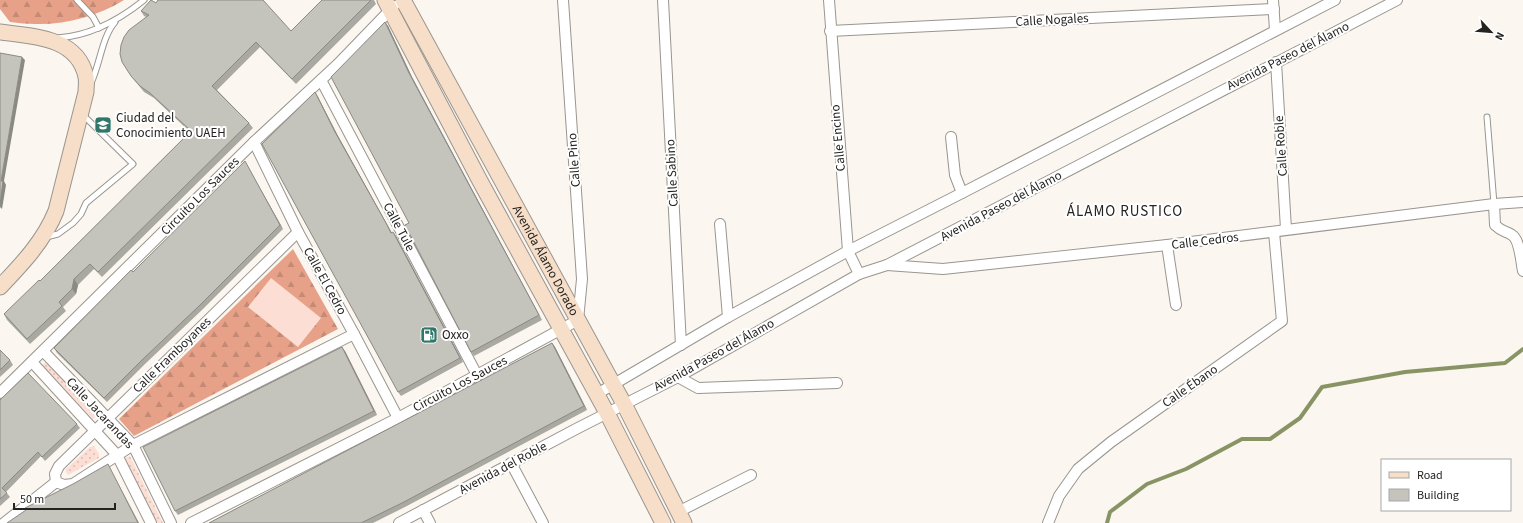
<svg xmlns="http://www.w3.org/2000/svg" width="1523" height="523" viewBox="0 0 1523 523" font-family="'Source Sans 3',sans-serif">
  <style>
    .forest { fill: url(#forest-firs) }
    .garden { fill: url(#garden-dots) }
    .pitch { fill: #fcded4 }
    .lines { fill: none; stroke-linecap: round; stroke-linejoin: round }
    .stream { stroke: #899465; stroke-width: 4 }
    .lane-casing { stroke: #99958f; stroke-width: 7 }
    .street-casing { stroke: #99958f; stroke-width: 12 }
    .secondary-casing { stroke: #99958f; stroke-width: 17 }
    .lane { stroke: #fff; stroke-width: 5 }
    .street { stroke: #fff; stroke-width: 10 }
    .secondary { stroke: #f6dec8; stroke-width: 15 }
    .wall { fill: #a9a9a2 }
    .shaded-wall { fill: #8a8984 }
    .building { fill: #c5c4bc; stroke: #8a8984 }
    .labels { text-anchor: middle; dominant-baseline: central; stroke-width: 4; stroke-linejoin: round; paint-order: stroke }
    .street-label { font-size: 13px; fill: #242320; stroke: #fff }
    .poi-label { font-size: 13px; fill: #242320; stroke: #fff; text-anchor: start }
    .quarter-label { font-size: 15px; letter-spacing: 1px; fill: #242320; stroke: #fff }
  </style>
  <defs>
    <pattern id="forest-firs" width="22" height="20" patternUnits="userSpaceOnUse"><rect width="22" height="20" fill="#e6a188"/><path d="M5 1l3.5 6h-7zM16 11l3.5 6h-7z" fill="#c58a75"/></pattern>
    <pattern id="garden-dots" width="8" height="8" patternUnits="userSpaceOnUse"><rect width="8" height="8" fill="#fcded4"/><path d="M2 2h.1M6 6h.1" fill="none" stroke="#d8beb6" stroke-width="1.8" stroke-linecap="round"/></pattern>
  </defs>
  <rect width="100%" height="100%" fill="#fbf7f0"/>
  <g class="forest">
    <path d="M0,0h124c-26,16 -59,25 -89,24 -8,0 -16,-1 -25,-2l-10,-13z"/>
    <polygon points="293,249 338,329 134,436 119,419"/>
  </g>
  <g class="garden">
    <polygon points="46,362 96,416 93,419 42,365"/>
    <polygon points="94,446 99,454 99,458 68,475 65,470 90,447"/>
    <polygon points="130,456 163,523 157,523 125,458"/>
  </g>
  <polygon class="pitch" points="271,278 321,318 298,347 248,307"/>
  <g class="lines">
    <polyline class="stream" points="1107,523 1110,512 1147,484 1186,469 1242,439 1270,439 1300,418 1322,387 1405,372 1505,363 1523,349"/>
    <g class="lane-casing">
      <g id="lane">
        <polyline points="77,0 93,17 99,28"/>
        <path d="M57,38c33,-2 61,-17 87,-38"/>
        <path d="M91,83c9,-19 11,-46 24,-61"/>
        <polyline points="1487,117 1494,204"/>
        <polyline points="46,237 58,234 73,223 81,214 86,203 133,164 83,115"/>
      </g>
    </g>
    <g class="street-casing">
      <g id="street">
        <polyline points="663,0 681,345"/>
        <polyline points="829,0 848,251 859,274"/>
        <polyline points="1273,0 1275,30"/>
        <polyline points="830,31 1274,9"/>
        <polyline points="1276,62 1286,229"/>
        <polyline points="321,80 477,375"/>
        <polyline points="951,137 955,175 962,193"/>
        <polyline points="254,142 298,232 354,334 398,418"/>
        <path d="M1494,204l1,21c7,7 11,6 17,10 8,5 9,27 11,36"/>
        <polyline points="720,224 728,317"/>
        <polyline points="1167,245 1176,305"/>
        <polyline points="887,265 943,269 1167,245 1494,204 1523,202"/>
        <polyline points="43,351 133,445 171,523"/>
        <polyline points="32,362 117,455 151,523"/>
        <polyline points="678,377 698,388 837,383"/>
        <polyline points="0,393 254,142 338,64 394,6"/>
        <polyline points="597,394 728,317 848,251 962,193 1335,0"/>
        <polyline points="511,463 543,523"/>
        <polyline points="56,482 55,474 59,466 298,232"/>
        <polyline points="56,482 64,485 73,484 133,445 354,334"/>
        <polyline points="423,510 430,523"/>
        <polyline points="678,512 751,475"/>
        <polyline points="4,523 56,482"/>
        <polyline points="191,523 398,418 578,320 582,279 563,0"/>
        <polyline points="399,523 576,429 678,377 859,274 887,265 1397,0"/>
        <polyline points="1048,523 1059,496 1078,469 1111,442 1282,321 1274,232"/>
      </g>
    </g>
    <g class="secondary-casing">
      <g id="secondary">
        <polyline points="385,0 480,181 607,413 663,523"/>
        <path id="s1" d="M403,0l221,404 60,119"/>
        <path d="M0,32c32,4 78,5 86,45 1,5 0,11 0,15l-30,119c-12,30 -34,53 -56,76"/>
      </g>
    </g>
    <use href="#lane" class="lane"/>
    <use href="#street" class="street"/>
    <use href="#secondary" class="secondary"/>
  </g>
  <g class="wall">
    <polygon points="322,0 374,0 376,4 296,84 260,47 217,90 249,123 253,128 102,277 94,269 78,285 76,294 63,307 66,311 30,344 7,320 4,314 40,281 190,132 154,98 144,92 131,76 146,17 144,16 141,11 156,3 291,31"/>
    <polygon points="385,22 388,26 412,77 542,320 474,356 471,352 409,223"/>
    <polygon points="315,92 318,97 338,136 392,233 396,236 463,362 401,396 398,392"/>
    <polygon points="247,165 283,229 202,310 145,364 107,402 57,353 54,348 133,272"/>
    <polygon points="552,343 555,347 587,410 405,507 373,523 209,523"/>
    <polygon points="0,350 10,360 13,365 0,377"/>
    <polygon points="345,351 377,415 178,515 175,511"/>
    <polygon points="0,400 77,424 80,428 45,461 41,456 6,492 10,497 0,506"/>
  </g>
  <g class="shaded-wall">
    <polygon points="385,22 388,26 412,77 542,320 539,315 409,73"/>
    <polygon points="22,57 25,60 4,181 6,185 2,209 0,207 1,181"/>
    <polygon points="315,92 318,97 338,136 394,237 391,233 335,132"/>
    <polygon points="245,161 247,165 283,229 280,225"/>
    <polygon points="393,232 396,236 463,362 460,358"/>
    <polygon points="74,279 78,285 76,294 72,289"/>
    <polygon points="552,343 555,347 587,410 584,406"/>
    <polygon points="342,347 345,351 377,415 374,411"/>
    <polygon points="108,464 111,470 139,523 138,523"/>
  </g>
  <g class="building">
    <polygon points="151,0 156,3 158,0 263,0 291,31 322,0 371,0 292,79 256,42 212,86 249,123 98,272 90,264 74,279 72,289 59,302 62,306 27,339 4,314 39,280 40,281 191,131 150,93 140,86 131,76 122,62 120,54 121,45 124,37 129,30 149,15 141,11"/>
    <polygon points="385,22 409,73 539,315 471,352 405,225 409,223 331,77"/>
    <polygon points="0,53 22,57 1,181 3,181 0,205"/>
    <polygon points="315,92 335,132 386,223 391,233 393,232 460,358 398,392 262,144"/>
    <polygon points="245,161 280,225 199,306 142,360 104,398 54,348 131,270 133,272"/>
    <polygon points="552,343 584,406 402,503 361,523 209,523"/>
    <polygon points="342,347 374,411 175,511 143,447"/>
    <polygon points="0,350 10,360 0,370"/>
    <polygon points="28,373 77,424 42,457 38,452 2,488 7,493 0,499 0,400"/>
    <polygon points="108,464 138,523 7,523 26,510 25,508 73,484"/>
  </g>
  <defs>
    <g id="university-square" transform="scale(0.9)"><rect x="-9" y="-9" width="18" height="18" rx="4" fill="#31766a" stroke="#fff"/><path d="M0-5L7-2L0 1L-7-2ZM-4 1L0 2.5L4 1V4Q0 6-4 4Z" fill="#fff"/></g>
    <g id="fuel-square" transform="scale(0.9)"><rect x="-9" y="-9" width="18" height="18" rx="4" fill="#31766a" stroke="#fff"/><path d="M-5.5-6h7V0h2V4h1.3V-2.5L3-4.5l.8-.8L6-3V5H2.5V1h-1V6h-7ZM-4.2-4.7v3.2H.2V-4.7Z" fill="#fff"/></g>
  </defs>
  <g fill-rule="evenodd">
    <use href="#university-square" x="103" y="125"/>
    <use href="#fuel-square" x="429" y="335"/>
  </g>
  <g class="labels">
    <g class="street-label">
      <text transform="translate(1052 20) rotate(-3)">Calle Nogales</text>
      <text transform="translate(1288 56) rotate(-27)">Avenida Paseo del Álamo</text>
      <text transform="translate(838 138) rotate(-95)">Calle Encino</text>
      <text transform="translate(1281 146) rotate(-94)">Calle Roble</text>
      <text transform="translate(574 160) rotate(-94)">Calle Pino</text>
      <text transform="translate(672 173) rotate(-93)">Calle Sabino</text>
      <text transform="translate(200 196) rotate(-45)">Circuito Los Sauces</text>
      <text transform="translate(1001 206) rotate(-28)">Avenida Paseo del Álamo</text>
      <text transform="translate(399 227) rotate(62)">Calle Tule</text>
      <text transform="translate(1205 241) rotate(-7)">Calle Cedros</text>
      <text stroke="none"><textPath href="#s1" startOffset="297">Avenida Álamo Dorado</textPath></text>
      <text transform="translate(325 281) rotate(61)">Calle El Cedro</text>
      <text transform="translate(172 355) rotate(-44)">Calle Framboyanes</text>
      <text transform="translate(714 355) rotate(-29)">Avenida Paseo del Álamo</text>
      <text transform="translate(460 384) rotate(-28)">Circuito Los Sauces</text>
      <text transform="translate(1190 386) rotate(-35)">Calle Ébano</text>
      <text transform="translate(100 413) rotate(47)">Calle Jacarandas</text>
      <text transform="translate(503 468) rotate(-28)">Avenida del Roble</text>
    </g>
    <g class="poi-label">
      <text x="116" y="118">Ciudad del<tspan x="116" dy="15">Conocimiento UAEH</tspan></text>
      <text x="442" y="335">Oxxo</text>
    </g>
    <g class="quarter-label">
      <text x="1125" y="211">ÁLAMO RUSTICO</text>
    </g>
  </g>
  <rect x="1381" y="459" width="130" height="52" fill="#ffffff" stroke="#a7a7a6"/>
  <rect x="1389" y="472" width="20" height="6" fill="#f6dec8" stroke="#a7a7a6"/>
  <text x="1417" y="479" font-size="12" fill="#242320">Road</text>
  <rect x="1389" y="489" width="20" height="12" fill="#c5c4bc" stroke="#a7a7a6"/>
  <text x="1417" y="499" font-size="12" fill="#242320">Building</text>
  <g transform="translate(1491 32) rotate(116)" stroke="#ffffff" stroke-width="3" paint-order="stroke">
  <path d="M0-3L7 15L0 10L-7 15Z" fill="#242320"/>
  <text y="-6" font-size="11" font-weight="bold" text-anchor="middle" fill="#242320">N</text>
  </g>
  <path d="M14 503v6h101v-6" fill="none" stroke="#242320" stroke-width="2"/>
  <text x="20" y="503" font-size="12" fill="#242320" stroke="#ffffff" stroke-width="3" paint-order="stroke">50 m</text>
</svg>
